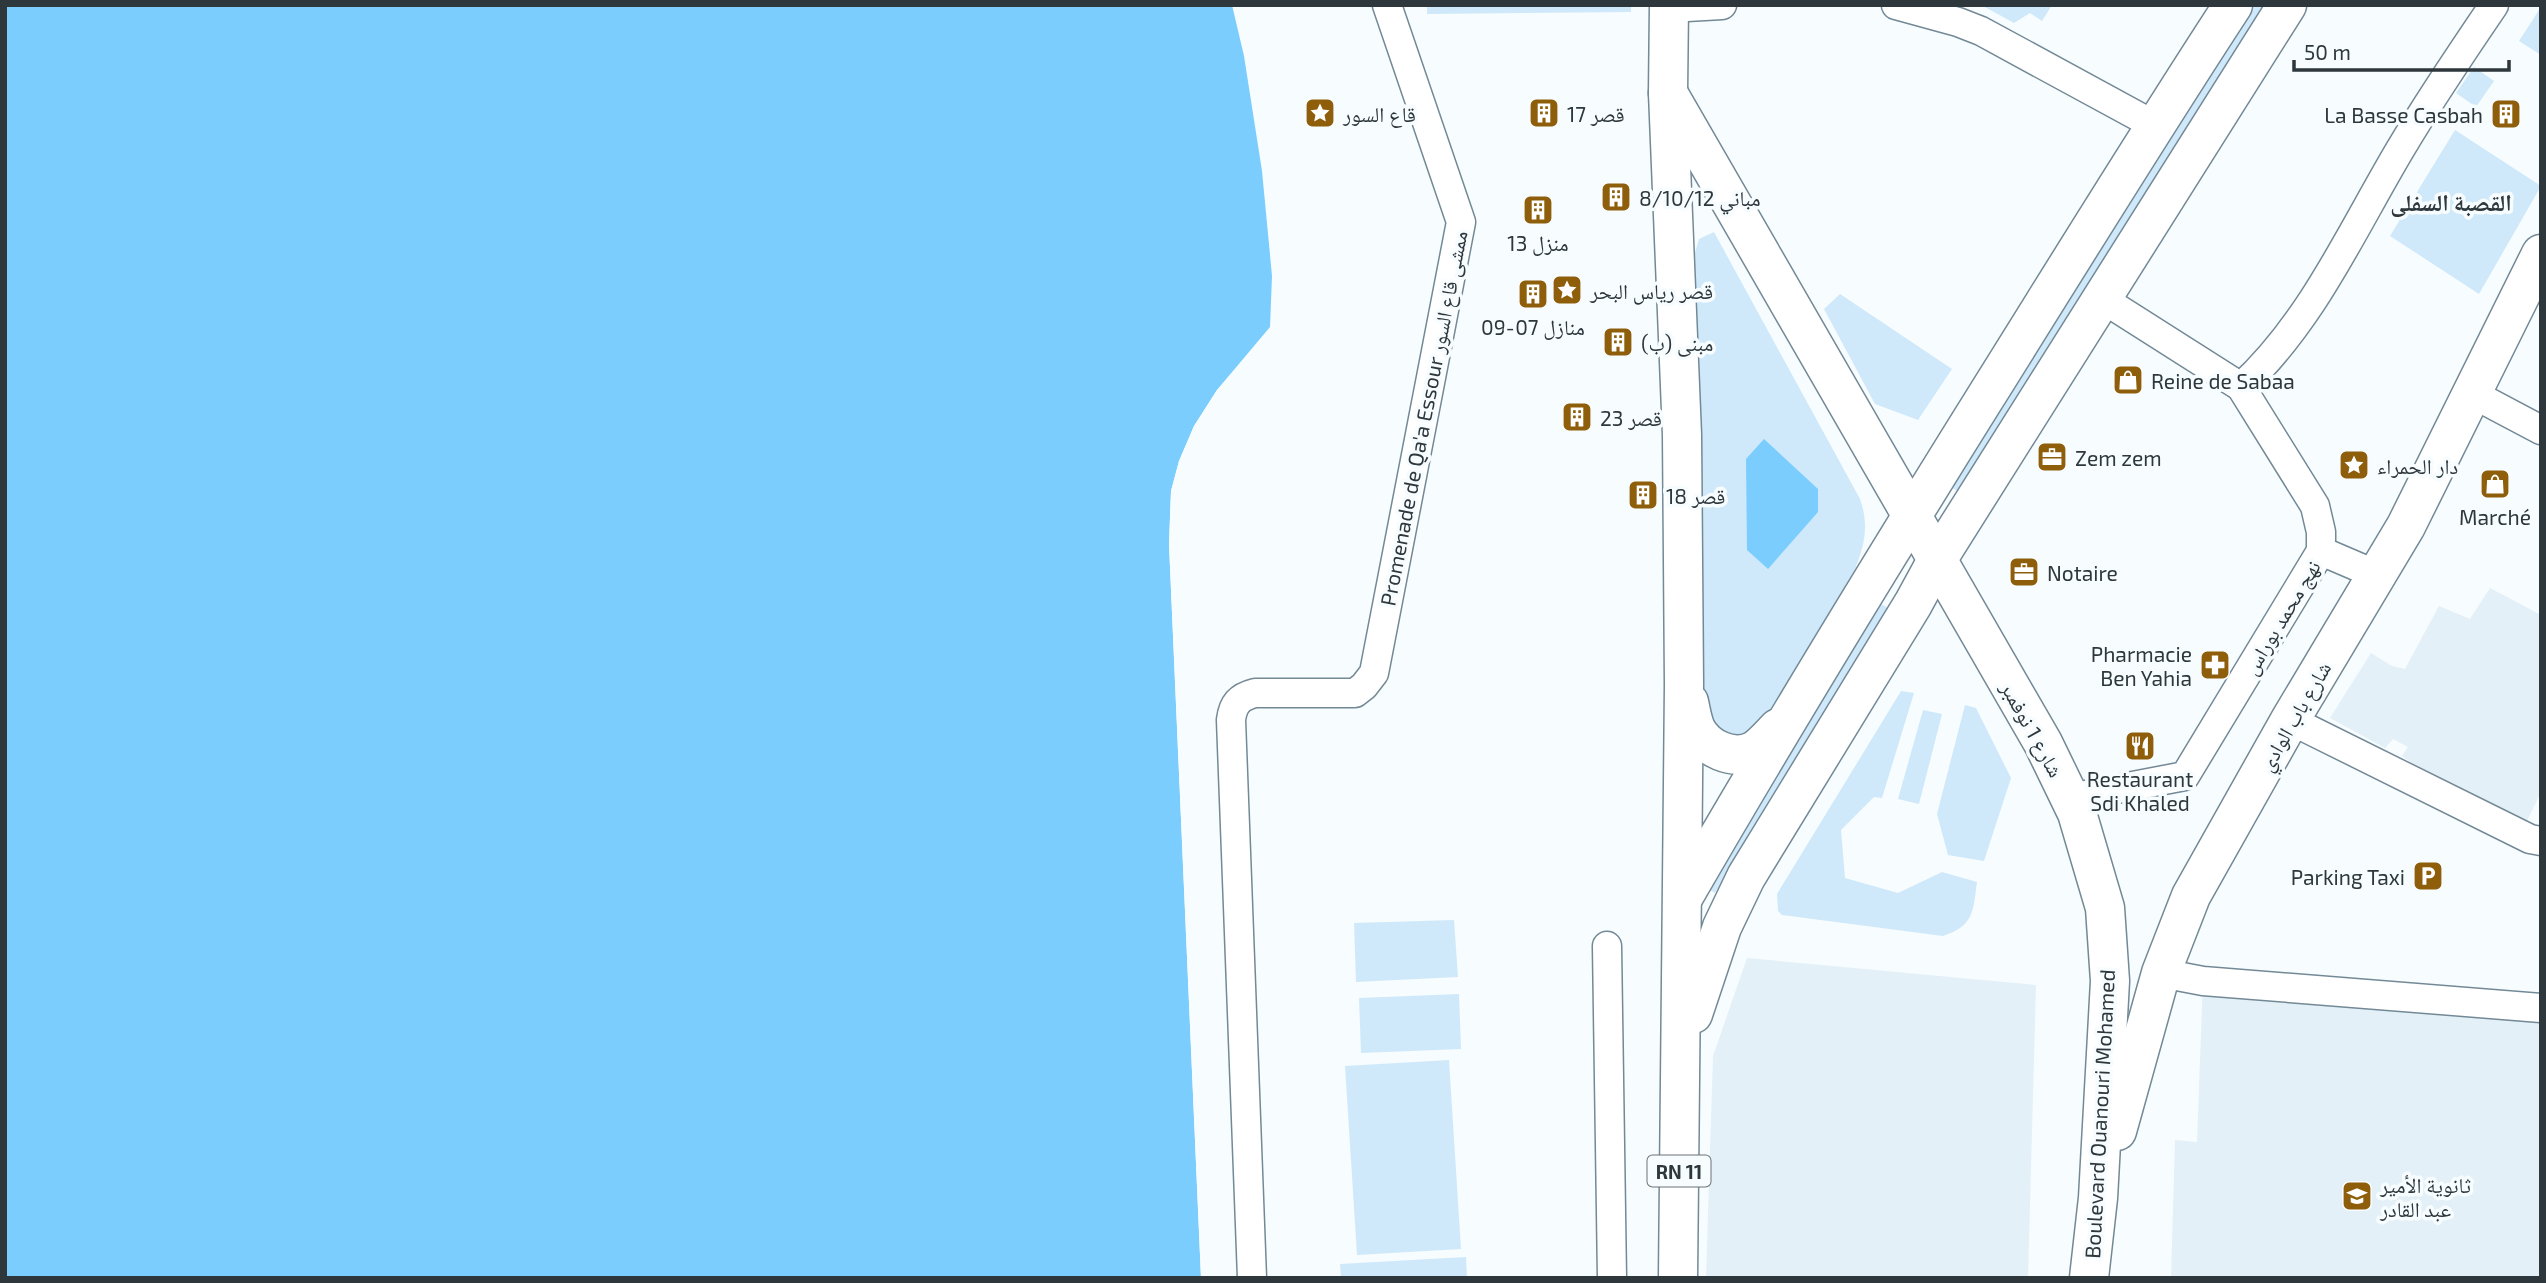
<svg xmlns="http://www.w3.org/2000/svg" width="2546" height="1283" viewBox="0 0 2546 1283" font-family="'Exo 2','Noto Naskh Arabic',sans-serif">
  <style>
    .built { fill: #e3f0f7 }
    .green { fill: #cfe9fa }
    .water { fill: #7acdfc }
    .pier { fill: #f7fcff }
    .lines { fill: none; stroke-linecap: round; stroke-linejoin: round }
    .street-casing { stroke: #738996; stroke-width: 31 }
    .secondary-casing { stroke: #738996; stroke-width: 41 }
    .primary-casing { stroke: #738996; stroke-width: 41 }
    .street { stroke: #fff; stroke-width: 28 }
    .secondary { stroke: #fff; stroke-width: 38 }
    .primary { stroke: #fff; stroke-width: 38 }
    .labels { text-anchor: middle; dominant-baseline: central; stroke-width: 7; stroke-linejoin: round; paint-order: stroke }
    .shield { fill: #f7fcff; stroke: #6a7276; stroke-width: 2 }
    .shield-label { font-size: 19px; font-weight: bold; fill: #2d373c }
    .poi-label { font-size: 21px; fill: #2d373c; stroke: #f7fcff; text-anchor: start }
    .street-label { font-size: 21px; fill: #2d373c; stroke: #f7fcff }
    .neighbourhood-label { font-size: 23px; font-weight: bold; fill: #2d373c; stroke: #f7fcff }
  </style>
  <rect width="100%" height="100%" fill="#f7fcff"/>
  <g class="built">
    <polygon points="2490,588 2541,615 2541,792 2526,823 2422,770 2402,756 2408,747 2393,739 2385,748 2330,718 2371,653 2392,666 2405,669 2439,606 2470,619"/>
    <polygon points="1747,958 2036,985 2028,1278 1706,1278 1713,1056"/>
    <polygon points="2203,981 2541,1008 2541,1278 2171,1278 2175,1140 2197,1142"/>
  </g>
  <g class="green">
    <polygon points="1427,5 1631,5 1631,12 1427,14"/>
    <polygon points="1981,5 2052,5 2042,21 2030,13 2014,23"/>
    <polygon points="2256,5 2265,5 1960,492 1950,487"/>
    <polygon points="2541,7 2541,55 2519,41"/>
    <polygon points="2474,67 2494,81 2476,107 2456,93"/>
    <polygon points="2455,130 2541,186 2479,294 2390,236"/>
    <path d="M1714,232l146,267c9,26 5,45 -5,70l-93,163 -18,14 -41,-25 -12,-455 8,-27z"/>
    <polygon points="1840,294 1952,369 1918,420 1875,404 1824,309"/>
    <polygon points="1881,604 1888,608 1715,893 1708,889"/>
    <path d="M1901,691l13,2 -32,105 -8,-1 -33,33 4,48 53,15 44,-21 35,10c-4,29 -3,44 -34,54l-161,-21 -4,-4 -1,-17z"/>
    <polygon points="1965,705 1976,708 2011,778 1984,861 1948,855 1937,814"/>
    <polygon points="1923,710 1942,714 1919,804 1898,799"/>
    <polygon points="1454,920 1458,977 1356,982 1354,923"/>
    <polygon points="1459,994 1461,1049 1361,1053 1359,998"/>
    <polygon points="1449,1060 1461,1249 1357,1255 1345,1066"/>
    <polygon points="1466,1257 1467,1278 1341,1278 1340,1264"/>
  </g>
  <g class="water">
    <polygon points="5,5 1232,5 1244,56 1262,171 1272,276 1270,327 1217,390 1194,426 1179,461 1171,491 1169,544 1201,1278 5,1278"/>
    <polygon points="1764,439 1818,489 1818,512 1768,569 1747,550 1746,459"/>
  </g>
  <polygon class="pier" points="1274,324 1273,329 1220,392 1197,428 1182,462 1174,492 1172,544 1204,1278 1201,1278 1169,544 1171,491 1179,461 1194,426 1217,390"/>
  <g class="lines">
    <g class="street-casing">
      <g id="street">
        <polyline points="1896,5 1958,22 1981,31 2154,125"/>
        <polyline points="1669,8 1722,5"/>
        <path d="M2241,387c71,-65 111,-157 160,-239 29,-49 61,-96 93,-143"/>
        <polyline points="2471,393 2541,430"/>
        <polyline points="2321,551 2377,575"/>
        <polyline points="2290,720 2530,839 2541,841"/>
        <polyline points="2070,798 2185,776 2321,551 2321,532 2315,506 2241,387 2101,298"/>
        <polyline points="1607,946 1612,1278"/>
        <polyline points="2161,973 2203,981 2541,1008"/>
        <path d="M1252,1278l-21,-558c2,-16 8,-23 24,-27h100l9,-7 10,-13 87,-451 -74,-217"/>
      </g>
    </g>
    <g class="secondary-casing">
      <g id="secondary">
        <polyline points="1668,93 2043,743 2077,813 2105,908 2110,981 2098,1198 2089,1278"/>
        <polyline points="2117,1131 2161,973 2191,896 2290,720 2406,526 2541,254"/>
      </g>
    </g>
    <g class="primary-casing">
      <g id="primary">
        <polyline points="1669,5 1668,93 1682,435 1684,684 1678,1278"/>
        <path d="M1689,702c2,9 3,18 7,27 10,19 36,32 57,22 9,-5 17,-15 25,-23"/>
        <path d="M1684,896c97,-168 198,-333 301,-498 82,-131 163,-263 248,-393"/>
        <polyline points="1693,1014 1722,927 1746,877 1913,604 1937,560 2287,5"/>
      </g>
    </g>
    <use href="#street" class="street"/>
    <use href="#secondary" class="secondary"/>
    <use href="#primary" class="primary"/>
  </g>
  <defs>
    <g id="sight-square" transform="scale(1.575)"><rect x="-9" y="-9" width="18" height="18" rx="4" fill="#8f5e0a" stroke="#f7fcff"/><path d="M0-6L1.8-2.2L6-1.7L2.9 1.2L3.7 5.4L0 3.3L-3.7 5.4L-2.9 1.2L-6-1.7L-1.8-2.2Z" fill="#fff"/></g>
    <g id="building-square" transform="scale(1.575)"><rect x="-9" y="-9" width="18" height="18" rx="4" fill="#8f5e0a" stroke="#f7fcff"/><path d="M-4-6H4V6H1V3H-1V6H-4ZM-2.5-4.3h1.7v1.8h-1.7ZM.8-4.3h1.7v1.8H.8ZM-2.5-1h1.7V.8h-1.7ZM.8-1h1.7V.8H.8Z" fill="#fff"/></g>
    <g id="shop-square" transform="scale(1.575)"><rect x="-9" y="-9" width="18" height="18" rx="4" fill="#8f5e0a" stroke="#f7fcff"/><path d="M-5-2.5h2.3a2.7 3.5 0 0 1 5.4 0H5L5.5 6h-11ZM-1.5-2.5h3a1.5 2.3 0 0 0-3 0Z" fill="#fff"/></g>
    <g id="office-square" transform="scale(1.575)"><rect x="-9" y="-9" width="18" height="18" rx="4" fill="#8f5e0a" stroke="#f7fcff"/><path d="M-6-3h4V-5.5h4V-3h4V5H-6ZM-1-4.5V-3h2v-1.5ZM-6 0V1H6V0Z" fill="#fff"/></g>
    <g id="pharmacy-square" transform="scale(1.575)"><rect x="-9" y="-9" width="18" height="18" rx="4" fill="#8f5e0a" stroke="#f7fcff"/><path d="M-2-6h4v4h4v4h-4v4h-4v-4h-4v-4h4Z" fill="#fff"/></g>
    <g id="restaurant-square" transform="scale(1.575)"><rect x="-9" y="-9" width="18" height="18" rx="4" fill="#8f5e0a" stroke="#f7fcff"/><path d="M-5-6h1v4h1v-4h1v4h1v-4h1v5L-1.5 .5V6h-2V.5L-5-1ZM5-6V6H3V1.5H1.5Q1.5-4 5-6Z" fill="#fff"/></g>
    <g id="parking-square" transform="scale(1.575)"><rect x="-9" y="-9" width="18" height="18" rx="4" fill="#8f5e0a" stroke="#f7fcff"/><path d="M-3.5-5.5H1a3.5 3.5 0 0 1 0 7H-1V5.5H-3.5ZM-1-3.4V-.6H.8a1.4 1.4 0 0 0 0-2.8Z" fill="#fff"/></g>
    <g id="school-square" transform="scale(1.575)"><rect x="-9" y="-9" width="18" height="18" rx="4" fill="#8f5e0a" stroke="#f7fcff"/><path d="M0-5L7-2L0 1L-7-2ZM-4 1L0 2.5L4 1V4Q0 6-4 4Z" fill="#fff"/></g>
  </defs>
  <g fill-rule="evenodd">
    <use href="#sight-square" x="1320" y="113"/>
    <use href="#building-square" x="1544" y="113"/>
    <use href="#building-square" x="2506" y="114"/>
    <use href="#building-square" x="1616" y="197"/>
    <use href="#building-square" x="1538" y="210"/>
    <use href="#sight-square" x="1567" y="290"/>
    <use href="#building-square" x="1533" y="294"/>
    <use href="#building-square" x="1618" y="342"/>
    <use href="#shop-square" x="2128" y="380"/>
    <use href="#building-square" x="1577" y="417"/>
    <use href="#office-square" x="2052" y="457"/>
    <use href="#sight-square" x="2354" y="465"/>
    <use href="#shop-square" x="2495" y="484"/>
    <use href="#building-square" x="1643" y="495"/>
    <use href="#office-square" x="2024" y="572"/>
    <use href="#pharmacy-square" x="2215" y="665"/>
    <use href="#restaurant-square" x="2140" y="746"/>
    <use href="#parking-square" x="2428" y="876"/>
    <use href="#school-square" x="2357" y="1196"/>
  </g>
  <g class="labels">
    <rect class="shield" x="1647.5" y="1155.5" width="63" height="31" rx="5"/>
    <g class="shield-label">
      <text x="1679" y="1171">RN 11</text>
    </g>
    <g class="poi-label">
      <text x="1343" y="113">قاع السور</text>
      <text x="1567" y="113">قصر 17</text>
      <text x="2483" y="114" text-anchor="end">La Basse Casbah</text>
      <text x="1639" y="197">مباني 8/10/12</text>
      <text x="1538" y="242" text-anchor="middle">منزل 13</text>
      <text x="1590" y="290">قصر رياس البحر</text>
      <text x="1533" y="326" text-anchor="middle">منازل 07-09</text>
      <text x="1641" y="342">مبنى (ب)</text>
      <text x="2151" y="380">Reine de Sabaa</text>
      <text x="1600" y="417">قصر 23</text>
      <text x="2075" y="457">Zem zem</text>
      <text x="2377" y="465">دار الحمراء</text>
      <text x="1666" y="495">قصر 18</text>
      <text x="2495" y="516" text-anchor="middle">Marché</text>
      <text x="2047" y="572">Notaire</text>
      <text x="2192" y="653" text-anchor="end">Pharmacie<tspan x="2192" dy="24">Ben Yahia</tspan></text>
      <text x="2140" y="778" text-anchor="middle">Restaurant<tspan x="2140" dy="24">Sdi Khaled</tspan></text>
      <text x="2405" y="876" text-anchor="end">Parking Taxi</text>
      <text x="2380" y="1184">ثانوية الأمير<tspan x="2380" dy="24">عبد القادر</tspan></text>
    </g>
    <g class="street-label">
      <text transform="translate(1423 418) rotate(-79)">Promenade de Qa'a Essour ممشى قاع السور</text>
      <text transform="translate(2281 617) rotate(-59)">نهج محمد بوراس</text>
      <text transform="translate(2294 716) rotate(-60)">شارع باب الوادي</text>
      <text transform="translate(2033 729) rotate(61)">شارع 1 نوفمبر</text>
      <text transform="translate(2099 1114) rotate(-87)">Boulevard Ouanouri Mohamed</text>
    </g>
    <g class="neighbourhood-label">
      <text x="2451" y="202">القصبة السفلى</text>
    </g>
  </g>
  <rect width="2546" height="1283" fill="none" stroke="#2d373c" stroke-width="14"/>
  <path d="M2294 60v10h215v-10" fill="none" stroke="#2d373c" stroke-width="3.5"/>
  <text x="2304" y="60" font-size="21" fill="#2d373c" stroke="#f7fcff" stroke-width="5" paint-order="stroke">50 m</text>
</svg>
